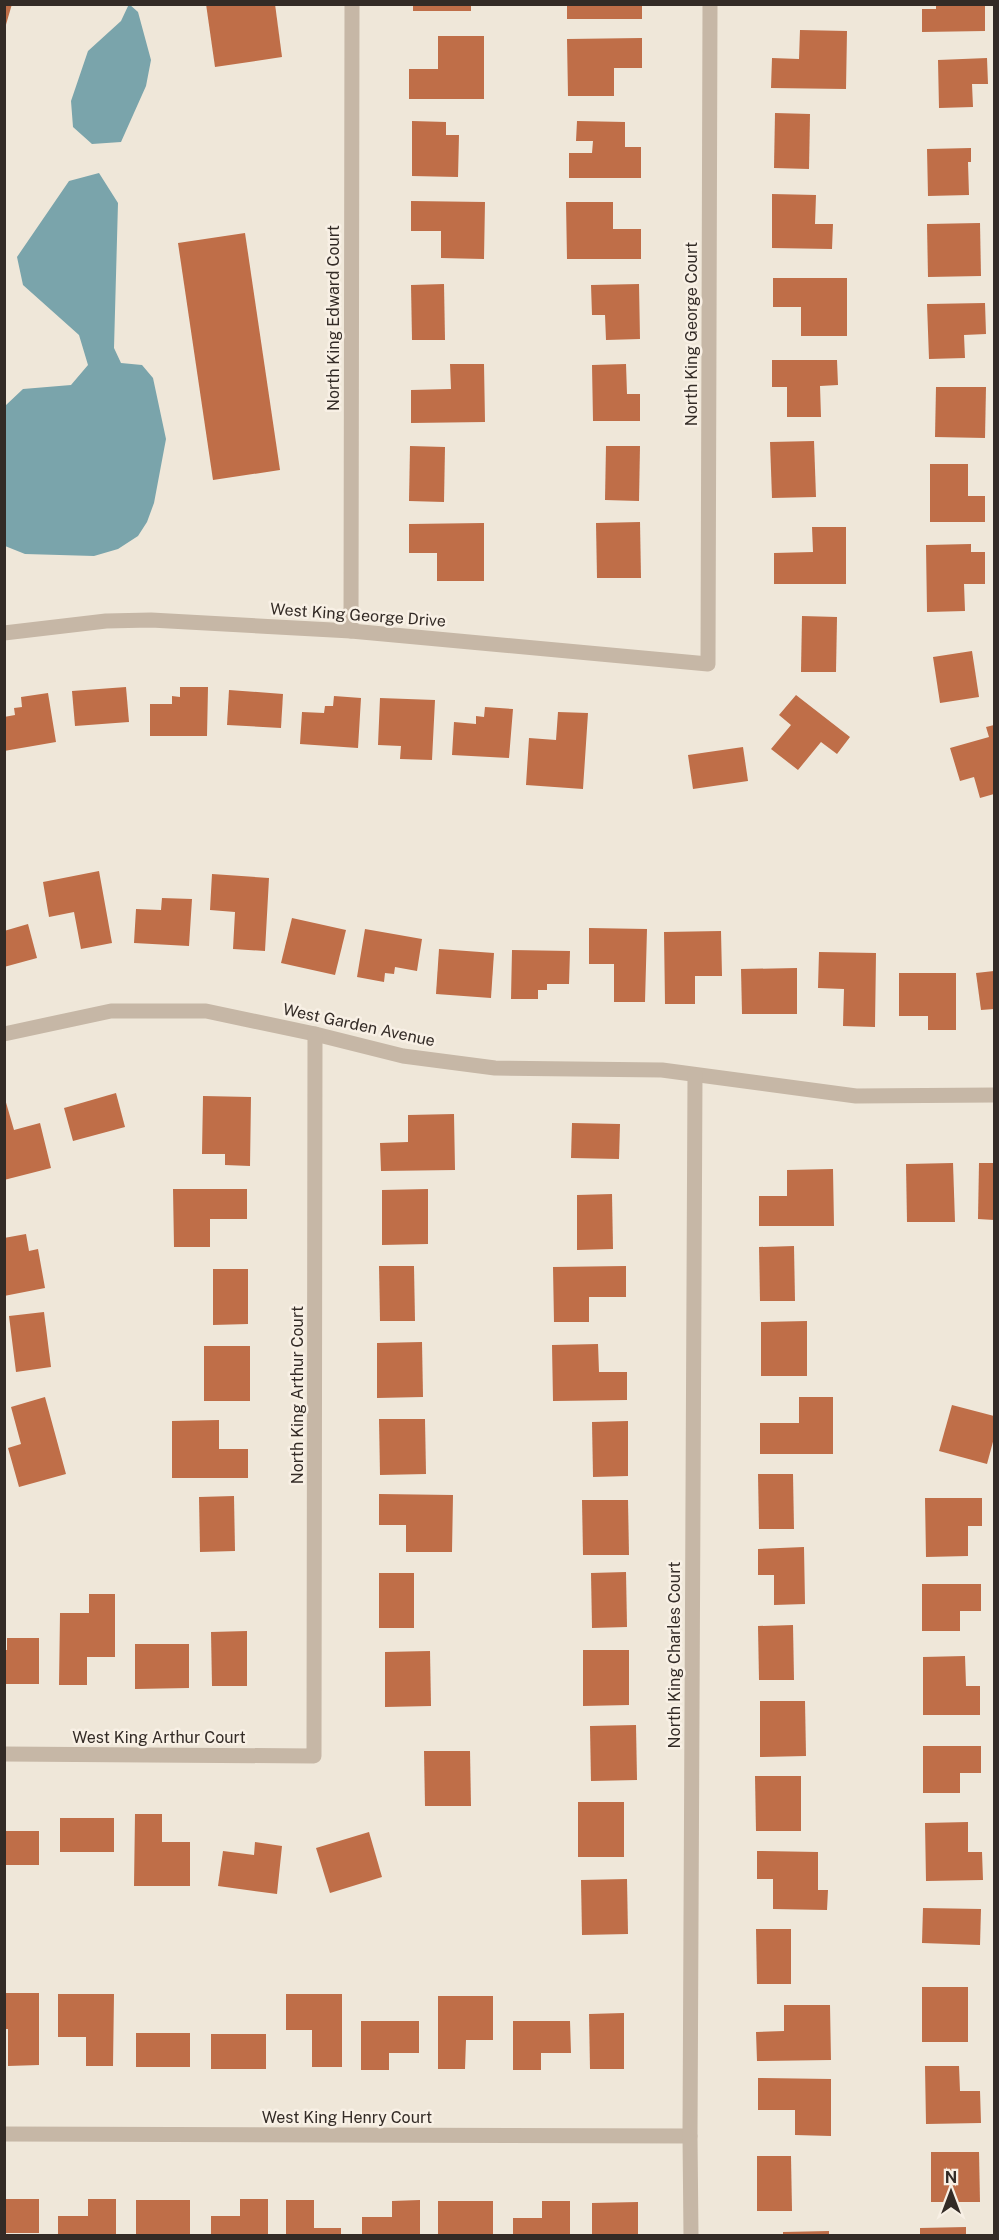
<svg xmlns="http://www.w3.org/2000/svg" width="999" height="2240" viewBox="0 0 999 2240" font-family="'Public Sans',sans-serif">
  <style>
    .water { fill: #7aa4ab }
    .building { fill: #bf6e48 }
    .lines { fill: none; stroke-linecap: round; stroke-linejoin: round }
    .street { stroke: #c6b7a6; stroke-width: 15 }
    .labels { text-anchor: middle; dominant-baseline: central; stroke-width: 5; stroke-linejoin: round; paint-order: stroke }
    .street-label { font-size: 16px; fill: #332b26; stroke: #f8f0e5 }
  </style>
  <rect width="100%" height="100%" fill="#efe7d9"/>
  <g class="water">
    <polygon points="129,4 138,12 151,60 146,86 121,142 92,144 73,127 71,101 88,51 121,21"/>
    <polygon points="99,173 118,203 114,348 121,363 142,365 153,378 166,439 154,503 147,522 138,536 118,549 94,556 25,554 5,546 5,406 23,389 71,385 88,365 79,335 23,285 17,257 69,181"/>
  </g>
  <g class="building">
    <polygon points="4,4 12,4 5,28 4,28"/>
    <polygon points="206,4 275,4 282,57 215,67"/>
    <rect x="413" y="4" width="58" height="7"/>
    <polygon points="936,4 985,4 985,31 922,32 922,9 936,9"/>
    <rect x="567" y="5" width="75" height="14"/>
    <polygon points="800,30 847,31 846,89 771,88 772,58 799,59"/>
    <polygon points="438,36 484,36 484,99 409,99 409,69 438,69"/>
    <polygon points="642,38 642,68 614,68 614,96 568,96 567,39"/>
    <polygon points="987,58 988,84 972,84 973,107 939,108 938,60"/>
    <polygon points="775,113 810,114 809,169 774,168"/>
    <polygon points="412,121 446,122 446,135 459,135 458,177 412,176"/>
    <polygon points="577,121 625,122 625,147 641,147 641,178 569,178 569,153 592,153 593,141 576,141"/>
    <polygon points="971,148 971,162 968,162 969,195 928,196 927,149"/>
    <polygon points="772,194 816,195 815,224 833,224 832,249 772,248"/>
    <polygon points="411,201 485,202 484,259 441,258 441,231 411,231"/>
    <polygon points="566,202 613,202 613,229 641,229 641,259 567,259"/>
    <polygon points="980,223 981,276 928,277 927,224"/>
    <polygon points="245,233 280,470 213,480 178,243"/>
    <polygon points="773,278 847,278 847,336 801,336 801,307 773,307"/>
    <polygon points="444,284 445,340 412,340 411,285"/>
    <polygon points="639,284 640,339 606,340 605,315 592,315 591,285"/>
    <polygon points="985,303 986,334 964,335 965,358 929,359 927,304"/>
    <polygon points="772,360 837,360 838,385 820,386 821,417 787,417 787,387 772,387"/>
    <polygon points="450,364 484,364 485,422 411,423 411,390 451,389"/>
    <polygon points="626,364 627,394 640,394 640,421 593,421 592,365"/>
    <polygon points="936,387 986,387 985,438 935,437"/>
    <polygon points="814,441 816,497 772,498 770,442"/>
    <polygon points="410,446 445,447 444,502 409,501"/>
    <polygon points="606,446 640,446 639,501 605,500"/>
    <polygon points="930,464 968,464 968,496 985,496 985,522 930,522"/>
    <polygon points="640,522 641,578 597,578 596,523"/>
    <polygon points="484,523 484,581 437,581 437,553 409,553 409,524"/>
    <polygon points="812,527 846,527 846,584 774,584 774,553 813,552"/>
    <polygon points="971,544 971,552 985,552 985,584 964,584 965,611 927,612 926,545"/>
    <polygon points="802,616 837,617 836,672 801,672"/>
    <polygon points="972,651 979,697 940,703 933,657"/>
    <polygon points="126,687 129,722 75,726 72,691"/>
    <polygon points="180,687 208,687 207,736 150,736 150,704 172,704 172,696 180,697"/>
    <polygon points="229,690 283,694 281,728 227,725"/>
    <polygon points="48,693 56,742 4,751 4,717 15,715 14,708 22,707 21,697"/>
    <polygon points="796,695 850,737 837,754 821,742 798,770 771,749 791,725 779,715"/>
    <polygon points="334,696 361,698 358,748 300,744 302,712 324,713 325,706 333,706"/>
    <polygon points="380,698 435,700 432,760 400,759 401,746 378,745"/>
    <polygon points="485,707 513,709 509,758 452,755 454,722 476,724 476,716 484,717"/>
    <polygon points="558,712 588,713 583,789 526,785 529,738 556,740"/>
    <polygon points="994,725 994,794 980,798 974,777 960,781 950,748 989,737 986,727"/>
    <polygon points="743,747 748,781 693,789 688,755"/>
    <polygon points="99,871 112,943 81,949 74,912 49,917 43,882"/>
    <polygon points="212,874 269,878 265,951 233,949 235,912 210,910"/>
    <polygon points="162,898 192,899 189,946 134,943 136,909 161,910"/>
    <polygon points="292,918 346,930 335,975 281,963"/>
    <polygon points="28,924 37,958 4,967 4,931"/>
    <polygon points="589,928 647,929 645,1002 614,1002 614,964 589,964"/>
    <polygon points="365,929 422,939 417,971 395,967 394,974 385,973 384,982 357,977"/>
    <polygon points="721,931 722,976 695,976 695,1004 665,1004 664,932"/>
    <polygon points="439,949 494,953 491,998 436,994"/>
    <polygon points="512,950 570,951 569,984 547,984 547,990 538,990 538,999 511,999"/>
    <polygon points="819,952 876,953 875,1027 843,1026 844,989 818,988"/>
    <polygon points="797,968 797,1014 742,1014 741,969"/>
    <polygon points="994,971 994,1009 981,1010 976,973"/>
    <polygon points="899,973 956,973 956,1030 928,1030 928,1016 899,1016"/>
    <polygon points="116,1093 125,1127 73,1141 64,1108"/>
    <polygon points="203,1096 251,1097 250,1166 225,1165 225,1154 202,1154"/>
    <polygon points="5,1099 14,1130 40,1123 51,1168 4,1180"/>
    <polygon points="454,1114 455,1170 381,1171 380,1143 408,1142 408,1115"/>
    <polygon points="572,1123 620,1124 619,1159 571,1158"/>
    <polygon points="953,1163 955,1222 907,1222 906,1164"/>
    <polygon points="979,1163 994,1163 994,1220 978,1219"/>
    <polygon points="833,1169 834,1226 759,1226 759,1196 787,1196 787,1170"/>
    <polygon points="173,1189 247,1189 247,1219 210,1219 210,1247 174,1247"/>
    <polygon points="428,1189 428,1244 382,1245 382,1190"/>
    <polygon points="612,1194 613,1249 577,1250 577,1195"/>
    <polygon points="26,1234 29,1251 38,1249 45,1288 4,1296 4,1238"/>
    <polygon points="794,1246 795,1301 760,1301 759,1247"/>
    <polygon points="379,1266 414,1266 415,1321 380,1321"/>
    <polygon points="626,1266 626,1297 589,1297 589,1322 554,1322 553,1267"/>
    <polygon points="213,1269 248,1269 248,1324 213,1325"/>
    <polygon points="44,1312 51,1367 16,1372 9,1316"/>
    <polygon points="807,1321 807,1376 761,1376 761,1322"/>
    <polygon points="422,1342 423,1397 377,1398 377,1343"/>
    <polygon points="598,1344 599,1372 627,1372 627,1400 553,1401 552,1345"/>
    <rect x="204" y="1346" width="46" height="55"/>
    <polygon points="45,1397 66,1474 19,1487 8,1448 21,1444 11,1407"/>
    <polygon points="799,1397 833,1397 833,1454 760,1454 760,1423 799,1423"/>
    <polygon points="952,1405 994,1416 994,1438 987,1464 939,1451"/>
    <polygon points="379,1419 425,1419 426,1474 380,1475"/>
    <polygon points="219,1420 219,1449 248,1449 248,1478 172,1478 172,1421"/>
    <polygon points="628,1421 628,1476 593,1477 592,1422"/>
    <polygon points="758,1474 793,1474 794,1529 759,1529"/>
    <polygon points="379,1494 453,1495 452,1552 406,1552 406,1525 379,1525"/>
    <polygon points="234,1496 235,1551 200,1552 199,1497"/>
    <polygon points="925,1498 982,1498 982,1526 968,1526 968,1556 926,1557"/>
    <polygon points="582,1500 628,1500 629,1555 583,1555"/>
    <polygon points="804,1547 805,1604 774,1605 774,1575 758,1575 758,1549"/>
    <polygon points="626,1572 627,1627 592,1628 591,1573"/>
    <rect x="379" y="1573" width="35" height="55"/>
    <polygon points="922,1584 981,1584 981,1611 960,1611 960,1631 922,1631"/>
    <polygon points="89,1594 115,1594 115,1657 87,1657 87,1685 59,1685 60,1613 89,1613"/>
    <polygon points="793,1625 794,1680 759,1680 758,1626"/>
    <polygon points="247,1631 247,1686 212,1686 211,1632"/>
    <polygon points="7,1638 39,1638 39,1684 4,1684 4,1650 7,1650"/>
    <polygon points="135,1644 189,1644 189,1688 135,1689"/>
    <polygon points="583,1650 629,1650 629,1705 583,1706"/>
    <polygon points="430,1651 431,1706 385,1707 385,1652"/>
    <polygon points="965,1656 966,1686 980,1686 980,1715 923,1715 923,1657"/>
    <polygon points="760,1701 805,1701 806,1756 760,1757"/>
    <polygon points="636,1725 637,1780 591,1781 590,1726"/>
    <polygon points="923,1746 981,1746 981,1773 960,1773 960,1793 923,1793"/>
    <polygon points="424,1751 470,1751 471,1806 425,1806"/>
    <polygon points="755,1776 801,1776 801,1831 756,1831"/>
    <rect x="578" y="1802" width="46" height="55"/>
    <polygon points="135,1814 162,1814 162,1842 190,1842 190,1886 134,1886"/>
    <rect x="60" y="1818" width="54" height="34"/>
    <polygon points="968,1822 968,1852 982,1852 983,1880 926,1881 925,1823"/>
    <rect x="4" y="1831" width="35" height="34"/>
    <polygon points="369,1832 382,1877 330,1893 316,1848"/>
    <polygon points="255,1842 282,1846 277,1894 218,1886 223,1851 254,1855"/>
    <polygon points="757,1851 818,1852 818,1890 828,1890 827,1910 773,1909 773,1879 757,1879"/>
    <polygon points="627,1879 628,1934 582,1935 581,1880"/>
    <polygon points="923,1908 981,1909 980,1945 922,1943"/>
    <polygon points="756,1929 791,1929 791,1984 757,1984"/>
    <rect x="922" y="1987" width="46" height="55"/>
    <polygon points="4,1993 39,1993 39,2065 8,2066 8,2029 4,2029"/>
    <polygon points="58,1994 114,1994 113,2066 86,2066 86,2037 58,2037"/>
    <polygon points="286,1994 342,1994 342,2067 312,2067 312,2030 286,2030"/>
    <polygon points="438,1996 493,1996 493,2040 466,2040 465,2069 438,2069"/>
    <polygon points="784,2005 830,2005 831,2060 757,2061 756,2032 784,2031"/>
    <polygon points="624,2013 624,2069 590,2069 589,2014"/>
    <polygon points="361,2021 419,2021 419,2053 389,2053 389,2070 361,2070"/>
    <polygon points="513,2021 570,2021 571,2053 541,2053 541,2070 513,2070"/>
    <rect x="136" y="2033" width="54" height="34"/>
    <rect x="211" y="2034" width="55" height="35"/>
    <polygon points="925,2066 959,2066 960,2091 980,2091 981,2123 926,2124"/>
    <polygon points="758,2078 831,2079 831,2136 795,2135 795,2110 758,2110"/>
    <polygon points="931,2152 979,2152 980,2202 931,2202"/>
    <polygon points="757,2156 791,2156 792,2211 757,2211"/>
    <rect x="4" y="2199" width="35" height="34"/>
    <polygon points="88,2199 116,2199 116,2236 58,2236 58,2216 88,2216"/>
    <polygon points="240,2199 268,2199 268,2236 211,2236 211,2216 240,2216"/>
    <rect x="136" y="2200" width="54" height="34"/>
    <polygon points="286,2200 314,2200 314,2228 341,2228 341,2236 286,2236"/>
    <polygon points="420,2200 420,2236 362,2236 362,2217 392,2217 392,2201"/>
    <rect x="438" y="2201" width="55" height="35"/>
    <polygon points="542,2201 570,2201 570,2236 513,2236 513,2218 542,2218"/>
    <polygon points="638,2202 638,2236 592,2236 592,2203"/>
    <polygon points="966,2227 966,2236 920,2236 920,2228"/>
    <polygon points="829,2231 829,2236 783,2236 783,2232"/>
  </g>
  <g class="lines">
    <g class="street">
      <polyline points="351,631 352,4"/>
      <polyline points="4,633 106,621 151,620 351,631 708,664 710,4"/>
      <polyline points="4,1034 111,1011 206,1011 315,1034 403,1056 495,1068 662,1070 856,1096 994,1095"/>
      <polyline points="4,1754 314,1756 315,1034"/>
      <polyline points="4,2134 690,2136"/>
      <polyline points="691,2236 690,2136 695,1075"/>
    </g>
  </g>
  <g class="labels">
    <g class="street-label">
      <text transform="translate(333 318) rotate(-90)">North King Edward Court</text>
      <text transform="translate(691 334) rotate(-90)">North King George Court</text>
      <text transform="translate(358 615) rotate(4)">West King George Drive</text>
      <text transform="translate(359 1025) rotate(12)">West Garden Avenue</text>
      <text transform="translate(297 1395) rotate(-90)">North King Arthur Court</text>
      <text transform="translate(674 1655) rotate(-90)">North King Charles Court</text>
      <text x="159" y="1737">West King Arthur Court</text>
      <text x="347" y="2117">West King Henry Court</text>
    </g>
  </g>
  <rect width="999" height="2240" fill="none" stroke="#332b26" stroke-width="12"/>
  <g transform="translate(951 2192)" stroke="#f8f0e5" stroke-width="4.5" paint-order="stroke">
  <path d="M0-4.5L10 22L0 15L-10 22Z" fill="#332b26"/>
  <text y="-9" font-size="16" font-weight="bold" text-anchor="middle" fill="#332b26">N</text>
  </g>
</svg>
